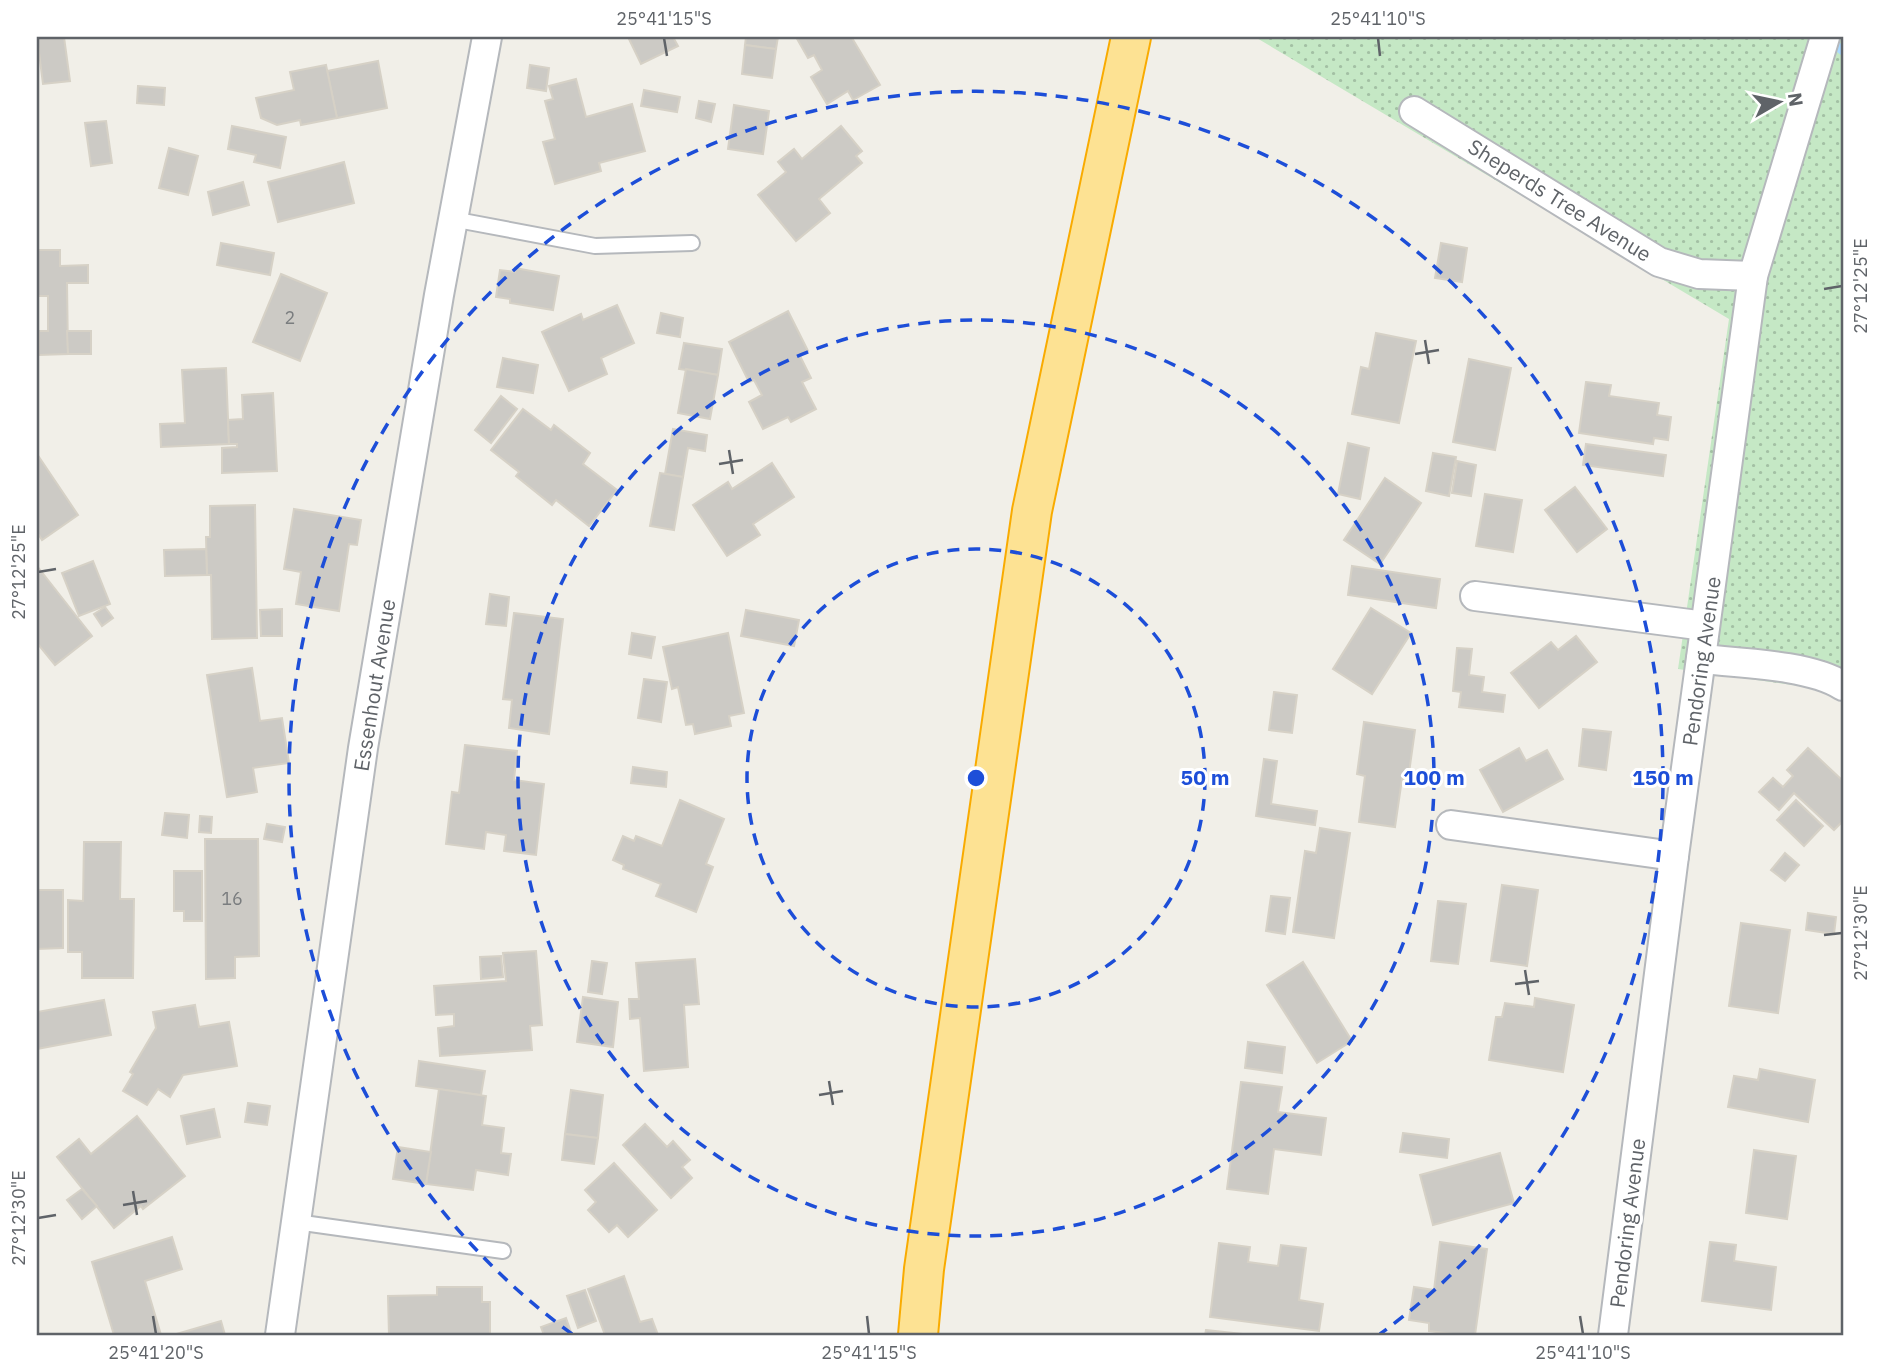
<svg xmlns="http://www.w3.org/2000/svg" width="1880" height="1372" viewBox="0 0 1880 1372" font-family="'IBM Plex Sans',sans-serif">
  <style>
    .grass { fill: url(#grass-dots) }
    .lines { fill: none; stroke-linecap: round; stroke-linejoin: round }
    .stream { stroke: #aadaff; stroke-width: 9 }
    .building { fill: #cccac5; stroke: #d6d1c6; stroke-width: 2 }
    .lane-casing { stroke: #b5b8bc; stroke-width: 18 }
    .street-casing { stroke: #b5b8bc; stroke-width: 32 }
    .highway-casing { stroke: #f9ab00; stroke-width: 42 }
    .lane { stroke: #fff; stroke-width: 14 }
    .street { stroke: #fff; stroke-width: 28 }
    .highway { stroke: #fde293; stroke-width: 38 }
    .ticks { fill: none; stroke: #5f6368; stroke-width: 2.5 }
    .ring { fill: none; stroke: #1d4ed8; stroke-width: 3.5; stroke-dasharray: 12 9 }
    .labels { text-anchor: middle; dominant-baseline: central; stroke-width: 6; stroke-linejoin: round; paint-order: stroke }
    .number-label { font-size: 18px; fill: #7a7d7f }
    .street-label { font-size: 21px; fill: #5f6368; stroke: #fff }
    .centre { fill: #1d4ed8; stroke: #fff; stroke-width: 3.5 }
    .ring-label { font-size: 21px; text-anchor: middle; font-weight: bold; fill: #1d4ed8; stroke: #fff; stroke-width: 6; stroke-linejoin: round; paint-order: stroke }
    .neatline { fill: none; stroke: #5f6368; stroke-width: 2.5 }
    .ticks-label { font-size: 18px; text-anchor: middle; fill: #5f6368 }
  </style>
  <defs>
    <pattern id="grass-dots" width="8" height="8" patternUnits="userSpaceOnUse" patternTransform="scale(1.75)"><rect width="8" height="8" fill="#c5e8c5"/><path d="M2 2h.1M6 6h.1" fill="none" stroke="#a3c0a4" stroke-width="1.8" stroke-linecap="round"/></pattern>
  </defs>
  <rect width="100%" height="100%" fill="#f1efe8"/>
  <polygon class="grass" points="1255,37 1843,37 1843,692 1678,669 1729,319"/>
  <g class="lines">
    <polyline class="stream" points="1829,40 1843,51"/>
  </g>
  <g class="building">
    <polygon points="37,37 64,37 70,81 43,84"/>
    <polygon points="628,37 673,37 678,46 641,64"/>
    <polygon points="746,37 778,37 776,49 745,45"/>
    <polygon points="796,37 854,37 852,38 880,85 853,100 848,91 827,104 811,77 822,70 814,55 808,58"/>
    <polygon points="745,45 776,49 772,78 742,74"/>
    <polygon points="378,61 387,108 337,118 327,71"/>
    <polygon points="326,65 337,118 301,125 300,120 277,125 261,118 256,98 294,90 290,72"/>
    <polygon points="530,65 549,68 546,91 527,88"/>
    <polygon points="576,79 586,117 632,104 645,151 599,163 601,171 555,184 543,142 555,139 545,101 553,99 549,86"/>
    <polygon points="138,86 165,88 164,105 137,103"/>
    <polygon points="644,90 680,97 677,112 641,106"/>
    <polygon points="699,101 715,104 711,122 696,118"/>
    <polygon points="734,105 769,111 763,154 728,149"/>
    <polygon points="106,121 112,163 91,166 85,123"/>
    <polygon points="232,126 286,137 280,168 254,162 256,155 228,149"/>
    <polygon points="841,126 862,151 856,156 862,163 819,199 830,213 796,241 758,195 786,172 778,162 794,149 802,159"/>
    <polygon points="169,148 198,156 188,195 159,188"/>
    <polygon points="344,162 354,203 278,222 268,182"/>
    <polygon points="243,182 249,205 213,215 208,192"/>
    <polygon points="221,243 274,253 270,275 217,265"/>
    <polygon points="1441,243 1467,248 1462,282 1435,278"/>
    <polygon points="37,250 60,250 60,266 88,265 88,283 67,283 68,354 39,355 39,331 48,331 48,296 37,296"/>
    <polygon points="515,268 559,276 553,310 510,303 510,299 496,297 500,270 515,272"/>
    <polygon points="281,274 327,293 300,361 253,342"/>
    <polygon points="617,305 634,343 601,358 607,374 569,391 542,332 581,314 583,320"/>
    <polygon points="788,311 808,351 800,356 811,378 802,382 816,409 791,422 788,417 763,429 749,402 762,395 754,380 749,382 729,342"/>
    <polygon points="661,313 683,318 680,337 657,333"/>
    <polygon points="67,331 91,331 91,354 68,354"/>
    <polygon points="1376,333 1416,341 1399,423 1352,414 1361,367 1369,369"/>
    <polygon points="684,343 722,349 718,375 679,369"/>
    <polygon points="503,358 538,365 533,393 497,387"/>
    <polygon points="1469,359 1511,368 1495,450 1453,442"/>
    <polygon points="226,368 229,444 161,447 160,424 185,423 182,370"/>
    <polygon points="686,369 718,375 710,419 678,413"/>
    <polygon points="1586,382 1611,385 1609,396 1659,403 1657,415 1671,417 1668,440 1654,438 1653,444 1579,433"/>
    <polygon points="273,393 277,471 222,473 222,448 237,447 237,444 229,444 228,420 243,419 242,395"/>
    <polygon points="501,396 517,409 491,443 475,430"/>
    <polygon points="523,409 551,430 554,425 590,453 583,464 617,490 589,526 556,500 552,505 516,476 519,472 491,450"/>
    <polygon points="673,429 707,435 705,451 688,448 683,477 665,474"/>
    <polygon points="1348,443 1369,448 1360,499 1338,494"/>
    <polygon points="1586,444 1666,455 1663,476 1583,465"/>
    <polygon points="1433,453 1456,457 1449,496 1426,491"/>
    <polygon points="37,454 78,515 42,540 37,532"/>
    <polygon points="1457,461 1476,465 1471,496 1452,493"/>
    <polygon points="772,463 794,497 753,524 760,535 727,556 693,505 728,482 732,489"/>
    <polygon points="660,473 683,477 674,530 650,526"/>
    <polygon points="1385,478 1421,503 1380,564 1344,540"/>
    <polygon points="1575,487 1607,529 1577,552 1545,510"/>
    <polygon points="1485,494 1522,500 1513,552 1476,546"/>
    <polygon points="255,505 257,638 212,639 211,575 207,575 206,537 210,537 210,506"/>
    <polygon points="294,509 361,520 357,545 349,544 339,611 296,604 301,572 284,569"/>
    <polygon points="206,549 207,575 165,576 164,550"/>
    <polygon points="93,561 110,604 79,616 62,573"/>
    <polygon points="37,566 92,636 55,665 37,643"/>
    <polygon points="1352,566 1440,579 1436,608 1348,595"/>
    <polygon points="490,594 509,597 506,626 486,624"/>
    <polygon points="105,607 113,618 102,626 94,614"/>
    <polygon points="1371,608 1411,633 1372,694 1333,669"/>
    <polygon points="282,609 282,636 261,636 260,610"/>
    <polygon points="746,610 799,620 794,646 741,636"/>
    <polygon points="514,613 563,619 549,734 509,728 512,700 503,699"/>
    <polygon points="632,633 655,637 651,658 629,654"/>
    <polygon points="728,633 744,713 729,716 731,726 695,734 693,724 686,725 678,687 672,689 663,647"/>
    <polygon points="1576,636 1597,662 1539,708 1511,673 1551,642 1558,650"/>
    <polygon points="1457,648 1472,649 1469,675 1484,677 1482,692 1505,695 1503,712 1459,707 1461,692 1453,691"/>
    <polygon points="252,668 260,721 282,718 289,763 253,768 257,792 227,797 207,675"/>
    <polygon points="644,679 667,682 661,722 638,718"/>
    <polygon points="1274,692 1297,695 1292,733 1269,730"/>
    <polygon points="1364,722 1415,730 1408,780 1402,779 1395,827 1359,822 1365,776 1357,774"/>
    <polygon points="1583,729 1611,732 1606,770 1579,766"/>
    <polygon points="465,745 517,751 514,780 544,784 536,855 504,851 506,835 486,832 484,849 446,844 452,792 459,793"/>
    <polygon points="1519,748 1526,761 1547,750 1563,779 1503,812 1480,770"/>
    <polygon points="1808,748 1843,781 1843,821 1834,830 1794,793 1779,810 1759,792 1773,778 1783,787 1793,776 1787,770"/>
    <polygon points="1264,759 1277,761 1271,804 1317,811 1315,825 1256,816"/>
    <polygon points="633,767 667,772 666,787 631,783"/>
    <polygon points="680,800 724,819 706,864 713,867 696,912 656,896 661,884 623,869 624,865 613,860 623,836 634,841 636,836 662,846"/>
    <polygon points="1796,800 1823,826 1804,846 1777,820"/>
    <polygon points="165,813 189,815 187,838 162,835"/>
    <polygon points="200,816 212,817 211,833 199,832"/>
    <polygon points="267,824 285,827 282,842 264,839"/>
    <polygon points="1320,828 1350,833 1334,938 1293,932 1305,851 1316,853"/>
    <polygon points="205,839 258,839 259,956 235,957 235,978 206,979"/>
    <polygon points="84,842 121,842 120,899 134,899 133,978 82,978 82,952 68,952 68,900 83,901"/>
    <polygon points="1785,853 1799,865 1785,881 1771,870"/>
    <polygon points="174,871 202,871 202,921 184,921 184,911 174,911"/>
    <polygon points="1502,885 1538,890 1527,966 1491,961"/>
    <polygon points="37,890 63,890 63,948 37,949"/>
    <polygon points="1271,896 1290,898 1285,934 1266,931"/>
    <polygon points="1438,901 1466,904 1458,964 1431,961"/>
    <polygon points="1808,913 1836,917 1834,934 1806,930"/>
    <polygon points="1741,923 1790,930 1778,1013 1729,1006"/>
    <polygon points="536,951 542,1025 530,1026 532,1050 440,1056 438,1028 454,1026 454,1014 436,1015 434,986 506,981 503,953"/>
    <polygon points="501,956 503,977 481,979 480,957"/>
    <polygon points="695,959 699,1004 684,1005 688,1067 644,1071 640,1018 630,1019 629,999 639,999 636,963"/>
    <polygon points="592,961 607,963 602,994 588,992"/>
    <polygon points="1303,962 1352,1041 1317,1063 1267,985"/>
    <polygon points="583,997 618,1002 613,1047 577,1042"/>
    <polygon points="1535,998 1574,1005 1563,1072 1489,1060 1496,1017 1502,1017 1505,1003 1534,1007"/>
    <polygon points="104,1000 111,1035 37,1049 37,1012"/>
    <polygon points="195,1005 199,1027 229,1022 237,1066 183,1075 170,1097 158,1089 147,1105 123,1091 133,1074 130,1072 156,1028 153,1012"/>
    <polygon points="1248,1042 1285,1047 1282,1073 1245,1068"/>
    <polygon points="419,1061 485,1071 481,1095 416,1086"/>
    <polygon points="1760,1069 1815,1080 1808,1122 1728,1107 1734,1076 1758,1080"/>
    <polygon points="1241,1082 1282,1087 1278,1112 1326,1118 1321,1155 1274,1149 1268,1194 1227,1189"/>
    <polygon points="439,1089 486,1096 482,1125 504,1128 501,1153 511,1154 508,1175 476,1170 473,1190 426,1184"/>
    <polygon points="571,1090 603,1095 598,1138 565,1134"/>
    <polygon points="248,1103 270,1106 267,1125 245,1122"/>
    <polygon points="214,1109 220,1137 187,1144 181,1116"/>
    <polygon points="137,1116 185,1176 143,1209 141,1206 114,1228 57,1157 79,1139 91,1154"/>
    <polygon points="645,1124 667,1147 673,1141 690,1160 682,1167 692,1178 671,1198 623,1145"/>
    <polygon points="1403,1133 1449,1139 1447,1158 1400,1152"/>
    <polygon points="565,1134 598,1138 594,1164 562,1160"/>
    <polygon points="398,1147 431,1152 426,1184 393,1179"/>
    <polygon points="1754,1150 1796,1156 1787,1219 1746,1213"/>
    <polygon points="1500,1153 1514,1203 1433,1225 1420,1175"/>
    <polygon points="614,1163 657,1210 628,1237 617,1225 609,1232 588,1210 596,1202 585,1190"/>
    <polygon points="82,1189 97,1206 82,1219 67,1200"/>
    <polygon points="172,1237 182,1269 145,1281 161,1335 114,1335 92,1262"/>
    <polygon points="1440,1242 1487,1249 1475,1335 1461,1335 1429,1331 1429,1323 1409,1320 1414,1287 1434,1290"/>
    <polygon points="1710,1242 1736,1245 1734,1261 1776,1267 1771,1310 1702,1301"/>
    <polygon points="1219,1243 1250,1247 1248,1262 1278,1266 1281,1245 1306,1248 1299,1300 1323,1304 1319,1331 1210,1317"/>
    <polygon points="624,1276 640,1322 652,1319 658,1335 605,1335 588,1289"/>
    <polygon points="437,1287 482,1287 482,1302 490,1302 490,1335 389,1335 388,1296 437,1295"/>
    <polygon points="585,1290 596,1321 578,1328 567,1296"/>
    <polygon points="566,1318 572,1335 544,1335 541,1327"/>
    <polygon points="221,1321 225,1335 173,1335"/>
    <polygon points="1206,1330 1252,1335 1205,1335"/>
  </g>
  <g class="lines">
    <g class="lane-casing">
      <g id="lane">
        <polyline points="452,219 595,246 692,243"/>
        <polyline points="296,1222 503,1251"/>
      </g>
    </g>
    <g class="street-casing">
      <g id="street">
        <polyline points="1414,111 1659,262 1699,274 1753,276"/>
        <polyline points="1475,596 1705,626"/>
        <path d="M1701,659c40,4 110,6 142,27"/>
        <polyline points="1451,825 1674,856"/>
        <polyline points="280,1335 363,748 439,295 487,37"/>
        <polyline points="1613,1335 1674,856 1753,276 1825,37"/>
      </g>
    </g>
    <g class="highway-casing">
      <polyline id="highway" points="918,1335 924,1269 1032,511 1131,37"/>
    </g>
    <use href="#lane" class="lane"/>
    <use href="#street" class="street"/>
    <use href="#highway" class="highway"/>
  </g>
  <path class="ticks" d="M664,38l3,18M1378,38l2,18M1824,289l18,-3M1425,340l4,24M1415,354l24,-4M729,450l4,24M719,464l24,-4M38,572l18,-3M1824,935l18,-2M1525,970l4,25M1515,984l24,-3M829,1081l4,24M819,1095l24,-4M133,1191l4,24M123,1205l24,-4M38,1218l18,-3M153,1316l3,18M867,1316l2,18M1580,1316l3,18"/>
  <g class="ring">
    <circle cx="976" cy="778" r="229"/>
    <circle cx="976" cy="778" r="458"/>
    <path d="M572 1334A687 687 0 1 1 1380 1334"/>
  </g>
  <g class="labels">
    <g class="number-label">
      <text x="290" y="317">2</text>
      <text x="232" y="898">16</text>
    </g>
    <g class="street-label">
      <text transform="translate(1560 200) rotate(32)">Sheperds Tree Avenue</text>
      <text transform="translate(1701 661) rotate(-82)">Pendoring Avenue</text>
      <text transform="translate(374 685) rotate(-81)">Essenhout Avenue</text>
      <text transform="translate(1627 1223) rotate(-83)">Pendoring Avenue</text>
    </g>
  </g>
  <circle cx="976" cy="778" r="10" class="centre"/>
  <g class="ring-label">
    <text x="1205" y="785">50 m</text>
    <text x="1434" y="785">100 m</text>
    <text x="1663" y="785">150 m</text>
  </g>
  <rect width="1880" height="1372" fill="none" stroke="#ffffff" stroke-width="77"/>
  <g transform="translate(1779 102) rotate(81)" stroke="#ffffff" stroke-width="5" paint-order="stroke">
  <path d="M0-5L12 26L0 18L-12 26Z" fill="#5f6368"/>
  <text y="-10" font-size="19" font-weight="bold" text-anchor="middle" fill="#5f6368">N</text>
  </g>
  <rect x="38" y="38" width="1804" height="1296" class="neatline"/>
  <g class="ticks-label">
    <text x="664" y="25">25°41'15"S</text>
    <text x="1378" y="25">25°41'10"S</text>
    <text transform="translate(1861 286) rotate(-90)" y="6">27°12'25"E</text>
    <text transform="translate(19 572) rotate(-90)" y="6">27°12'25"E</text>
    <text transform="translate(1861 933) rotate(-90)" y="6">27°12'30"E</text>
    <text transform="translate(19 1218) rotate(-90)" y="6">27°12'30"E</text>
    <text x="156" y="1359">25°41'20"S</text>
    <text x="869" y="1359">25°41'15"S</text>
    <text x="1583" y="1359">25°41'10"S</text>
  </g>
</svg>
